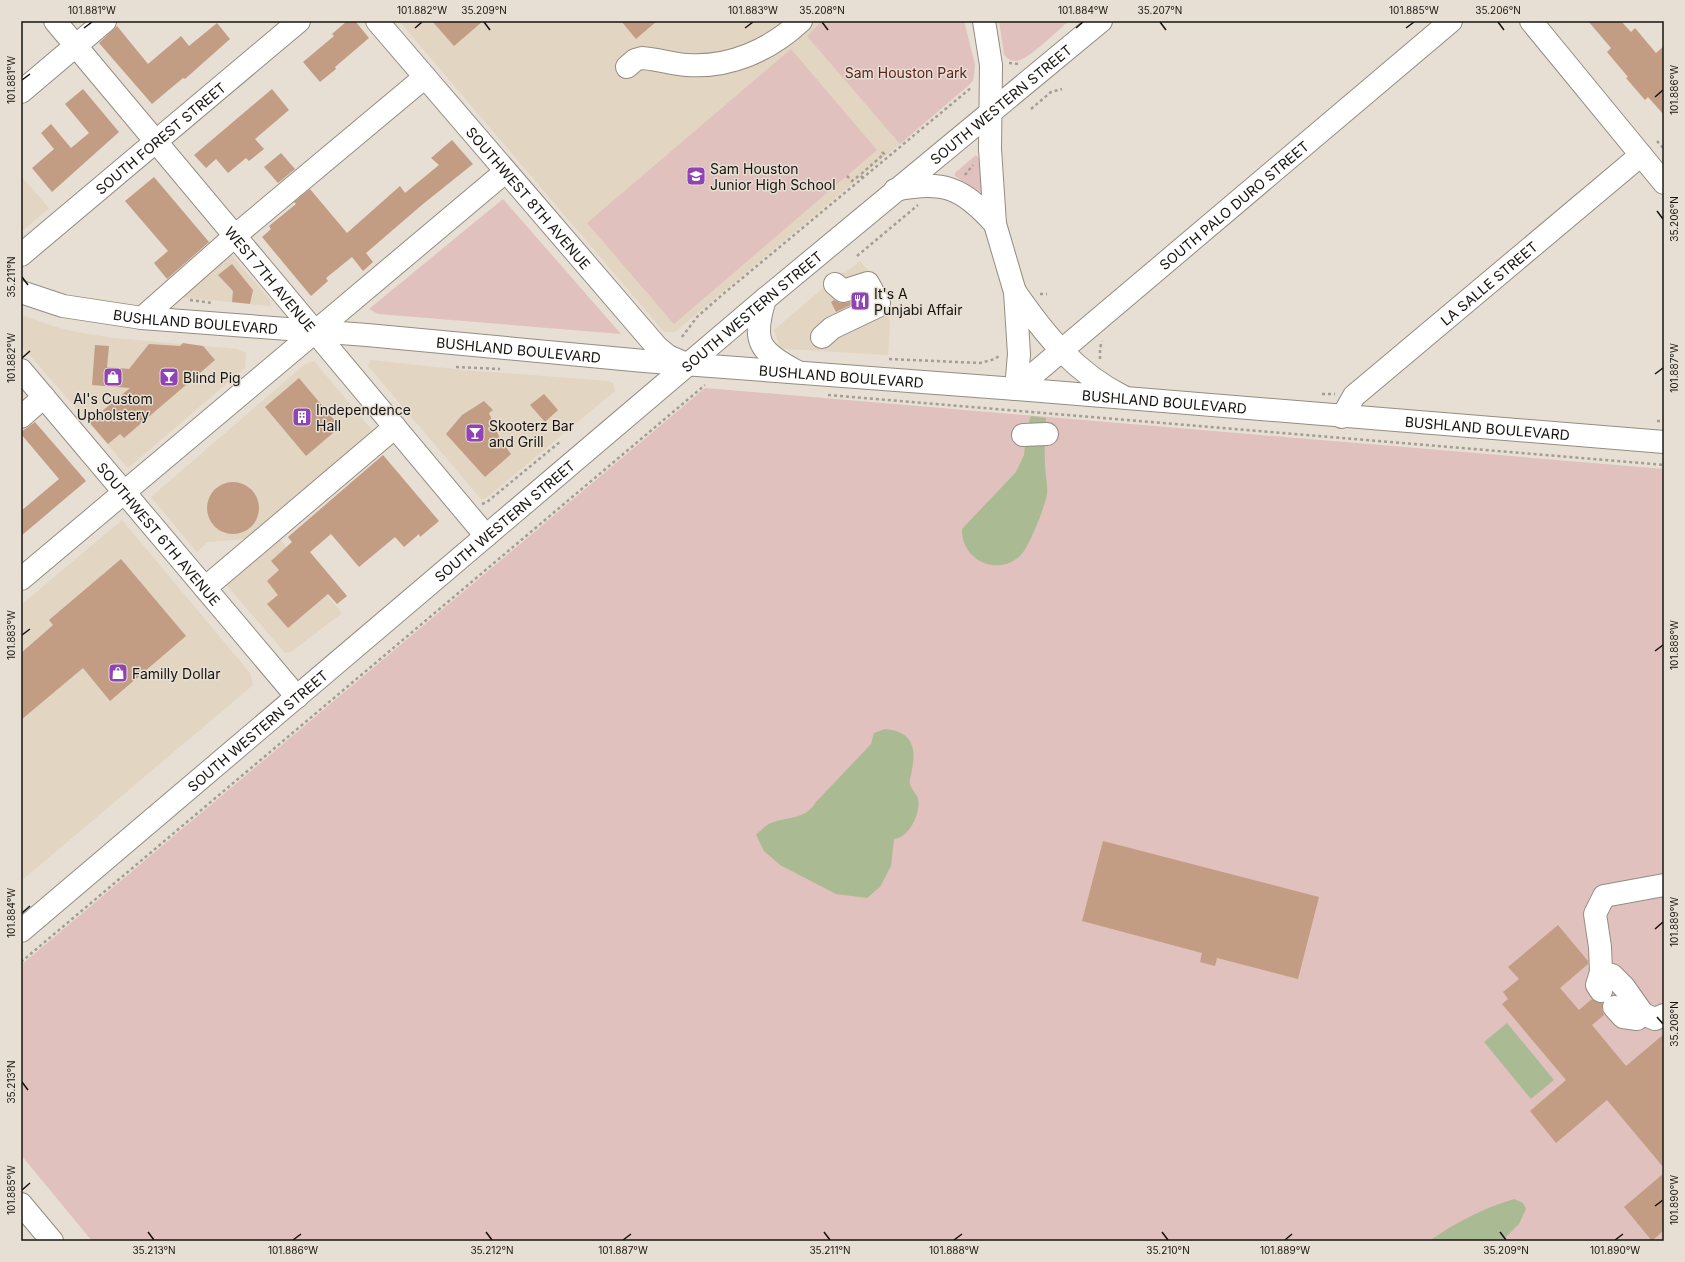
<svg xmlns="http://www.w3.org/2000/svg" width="1685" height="1262" viewBox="0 0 1685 1262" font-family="Inter,sans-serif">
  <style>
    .built { fill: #e2d5c2 }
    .green { fill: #e0c1bd }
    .water { fill: #aabb94 }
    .building { fill: #c39c84 }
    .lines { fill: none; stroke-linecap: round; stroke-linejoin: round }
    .minor-casing { stroke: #948c81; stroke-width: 24 }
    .major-casing { stroke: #948c81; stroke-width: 24 }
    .path { stroke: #a39d93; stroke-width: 2.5; stroke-dasharray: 3 3; stroke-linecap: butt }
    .minor { stroke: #fff; stroke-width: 22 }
    .major { stroke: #fff; stroke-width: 22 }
    .ticks { fill: none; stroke: #16130f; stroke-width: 1.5 }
    .labels { text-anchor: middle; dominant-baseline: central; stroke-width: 3; stroke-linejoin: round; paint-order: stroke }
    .park-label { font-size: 14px; fill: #5d231e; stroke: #e7dfd3 }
    .street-label { font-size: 14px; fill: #16130f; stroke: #e7dfd3 }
    .poi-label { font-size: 14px; fill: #16130f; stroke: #e7dfd3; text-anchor: start }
    .neatline { fill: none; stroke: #16130f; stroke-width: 1.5 }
    .ticks-label { font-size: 10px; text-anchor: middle; fill: #16130f }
  </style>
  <rect width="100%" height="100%" fill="#e7dfd3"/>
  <g class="built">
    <polygon points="399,21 964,21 975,65 975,73 970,85 675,332 664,332"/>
    <polygon points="21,176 49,208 21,232"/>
    <polygon points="229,252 270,300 271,306 176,297"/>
    <polygon points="860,261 878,281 888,306 890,324 888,355 786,349 780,347 774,330 842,272 845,273"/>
    <polygon points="21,315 59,328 82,333 114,338 237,349 246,353 245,368 128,468 21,345"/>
    <polygon points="371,360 464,370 608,381 613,383 615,391 485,499 481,499 368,366"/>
    <polygon points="314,361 376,435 256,538 208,542 197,552 151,497 305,364"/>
    <polygon points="122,520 250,673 253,685 21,881 21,605"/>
    <polygon points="278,537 342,613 291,652 285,653 225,583"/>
  </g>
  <g class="green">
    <polygon points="822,21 964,21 975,65 973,81 900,144 807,36"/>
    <path d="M999,21h70c-11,9 -37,35 -49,39 -6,2 -13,0 -16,-6z"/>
    <polygon points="791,49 877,150 674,324 587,223"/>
    <polygon points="976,155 980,160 982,193 955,176 955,173"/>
    <polygon points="503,199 621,334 378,314 369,309"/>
    <polygon points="705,388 1664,469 1664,1241 92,1241 21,1155 21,965"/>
  </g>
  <g class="water">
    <path d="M1031,416l15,2c0,15 -2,31 -1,46 0,9 3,21 2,30 -2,13 -16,47 -23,57 -20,28 -63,12 -62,-22l54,-57 8,-17 3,-27z"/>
    <path d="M885,729c25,2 32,16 27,40 0,4 -3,11 -2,15 1,5 6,9 8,14 3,14 -8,40 -24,41l-3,27 -11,21 -13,11 -31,-4 -56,-29 -16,-14 -8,-16c4,-4 10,-10 15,-12 18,-7 34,-3 45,-21l55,-58 3,-11z"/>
    <polygon points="1507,1023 1554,1080 1531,1099 1484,1042"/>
    <path d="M1514,1199l9,4 3,6 -7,15 -17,17h-73c26,-18 54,-33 85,-42z"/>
  </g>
  <g class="building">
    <polygon points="347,21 355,21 369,38 335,67 336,69 320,82 303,62 334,36 332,34"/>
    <polygon points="432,21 483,21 454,46"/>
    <polygon points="621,21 657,21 636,39"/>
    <polygon points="1588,21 1621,21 1631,32 1635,28 1656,53 1664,46 1664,115 1648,97 1645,100 1626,78 1628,77 1607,52 1611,48"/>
    <polygon points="217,23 230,39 185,79 183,78 152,104 99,43 117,26 148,64 181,36 189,46"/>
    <polygon points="83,89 119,132 52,192 32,168 54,149 41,133 51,124 71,148 89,133 65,104"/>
    <polygon points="272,89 289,110 255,139 264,149 249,161 246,158 228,173 216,159 206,168 194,155"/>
    <polygon points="452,140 473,164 423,204 366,253 373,262 363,271 352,257 326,278 328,281 311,296 262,237 271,229 269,226 296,204 294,202 310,189 347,233 400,186 405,193 439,165 431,158"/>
    <polygon points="281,153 295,169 278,183 264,167"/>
    <polygon points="154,177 209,242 167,279 154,263 168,251 125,201"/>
    <polygon points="232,264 253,290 250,304 232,302 233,291 218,275"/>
    <polygon points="862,298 863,299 836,312 831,302 834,300 840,303 846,303"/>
    <polygon points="183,343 203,346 215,360 124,438 120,434 108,444 89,422 130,388 92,385 95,345 109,346 107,367 129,369 149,344 180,346"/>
    <polygon points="299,378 340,427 306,456 265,407"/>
    <polygon points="544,394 558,410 545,422 530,405"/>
    <polygon points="484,401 493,410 489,413 500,439 511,454 485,477 446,434 462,415"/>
    <polygon points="35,422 86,481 21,536 21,511 59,479 21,434 21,432"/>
    <polygon points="383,455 439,521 420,537 419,534 404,547 395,537 359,567 331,534 310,552 347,596 337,604 328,594 288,628 267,604 278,595 267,581 279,570 271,561 292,542 288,537"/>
    <circle cx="233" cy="508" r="26"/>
    <polygon points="121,559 186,636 110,701 83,668 21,720 21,653 53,625 49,620"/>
    <polygon points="1103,841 1319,897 1298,979 1217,958 1215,966 1200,962 1202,953 1082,921"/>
    <polygon points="1558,925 1588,961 1588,964 1560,988 1579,1010 1592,999 1596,1002 1602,1003 1602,1009 1604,1015 1592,1025 1626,1066 1664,1034 1664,1168 1607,1100 1556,1143 1530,1111 1566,1080 1502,1004 1508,999 1503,992 1519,979 1508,967"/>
    <polygon points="1664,1173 1664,1230 1652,1241 1624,1207"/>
  </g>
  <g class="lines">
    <g class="minor-casing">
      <g id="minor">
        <path id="s1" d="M55,21l431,515"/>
        <path id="s2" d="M377,21l280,326 11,9 21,9"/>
        <polyline points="1531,21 1664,183"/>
        <path d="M627,67l8,-7 7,-2c15,1 30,6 45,7 43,3 83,-15 114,-44"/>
        <polyline points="21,92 105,21"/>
        <path d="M895,190c48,-10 67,-3 100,34"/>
        <path id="s3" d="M21,255l278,-234"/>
        <polyline points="142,318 236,235 425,77"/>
        <polyline points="822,337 832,328 878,306 879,303 868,283 843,291 835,284"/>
        <path id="s4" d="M21,370l276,327"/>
        <path id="s5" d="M1016,389l435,-368"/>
        <polyline points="21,417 44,397"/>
        <path id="s6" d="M1342,417l12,-21 287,-241"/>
        <polyline points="1023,435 1047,434"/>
        <polyline points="21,579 505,172"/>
        <polyline points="205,588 395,427"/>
        <polyline points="1601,972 1600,947 1595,914 1604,896 1664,885"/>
        <polyline points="1601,991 1597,985 1601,972 1612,975 1624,987 1643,1014 1655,1019 1664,1015"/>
        <polyline points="1614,1007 1623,1017 1637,1019 1643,1014"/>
        <polyline points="21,1204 52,1241"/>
      </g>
    </g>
    <g class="major-casing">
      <g id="major">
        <polyline points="984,21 991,65 990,149 995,224 1015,292 1019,354 1016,389"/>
        <path id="s7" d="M21,292l42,14 79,12 225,17 277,26 372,28 648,53"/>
        <path d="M1016,293c29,42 59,79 106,103"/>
        <path d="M765,299c-13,42 -7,52 31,72"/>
        <path id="s8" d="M21,931l744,-632 336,-278"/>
      </g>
    </g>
    <g class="path">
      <polyline points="1009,63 1019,64"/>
      <polyline points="1031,109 1051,92 1062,89"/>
      <polyline points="1657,141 1664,149"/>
      <polyline points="965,175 973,165"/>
      <polyline points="847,176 852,181 860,175"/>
      <polyline points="863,178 860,175 884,154 880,150"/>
      <polyline points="857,256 918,205"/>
      <polyline points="1040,294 1047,294"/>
      <polyline points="190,300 212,303"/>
      <polyline points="682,337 697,317 722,295 972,87"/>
      <polyline points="889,359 980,363 995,359 1000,355"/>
      <polyline points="1100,359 1100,348 1102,341"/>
      <polyline points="456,367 500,369"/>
      <polyline points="1322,394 1335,394"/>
      <polyline points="828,395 1664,465"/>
      <polyline points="1657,421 1664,421"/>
      <polyline points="482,504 487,502 561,441"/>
      <polyline points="21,962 705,385"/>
    </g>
    <use href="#minor" class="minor"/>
    <use href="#major" class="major"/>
  </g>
  <path class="ticks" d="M484,22l6,8M822,22l6,8M1160,22l6,8M1498,22l6,8M84,28l8,-6M415,28l7,-6M745,28l8,-6M1076,28l7,-6M1406,28l8,-6M22,80l8,-6M1655,97l8,-7M1657,211l6,8M22,277l6,8M22,358l8,-7M1655,374l8,-6M22,635l8,-6M1655,651l8,-6M22,913l8,-7M1655,929l8,-7M1657,1017l6,7M22,1082l6,8M22,1190l8,-7M1655,1206l8,-6M148,1232l6,8M486,1232l6,8M824,1232l6,8M1162,1232l6,8M1500,1232l6,8M293,1240l8,-6M623,1240l8,-6M954,1240l8,-6M1285,1240l7,-6M1615,1240l8,-6"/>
  <defs>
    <g id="school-square" transform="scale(1)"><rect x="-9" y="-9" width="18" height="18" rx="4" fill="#8f43b4" stroke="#e7dfd3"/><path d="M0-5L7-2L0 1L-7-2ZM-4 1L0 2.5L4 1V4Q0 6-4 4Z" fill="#fff"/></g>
    <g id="restaurant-square" transform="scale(1)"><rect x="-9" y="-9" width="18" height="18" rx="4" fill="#8f43b4" stroke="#e7dfd3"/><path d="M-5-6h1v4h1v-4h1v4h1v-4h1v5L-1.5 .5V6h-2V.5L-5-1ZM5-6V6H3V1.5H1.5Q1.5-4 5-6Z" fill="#fff"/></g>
    <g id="shop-square" transform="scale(1)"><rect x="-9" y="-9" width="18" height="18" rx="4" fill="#8f43b4" stroke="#e7dfd3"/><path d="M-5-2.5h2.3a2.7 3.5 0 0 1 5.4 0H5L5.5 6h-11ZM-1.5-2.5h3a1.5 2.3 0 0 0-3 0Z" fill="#fff"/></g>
    <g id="bar-square" transform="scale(1)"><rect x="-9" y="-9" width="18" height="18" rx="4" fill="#8f43b4" stroke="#e7dfd3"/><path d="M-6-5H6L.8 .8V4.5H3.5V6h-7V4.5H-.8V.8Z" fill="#fff"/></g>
    <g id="building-square" transform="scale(1)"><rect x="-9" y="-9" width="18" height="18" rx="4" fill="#8f43b4" stroke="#e7dfd3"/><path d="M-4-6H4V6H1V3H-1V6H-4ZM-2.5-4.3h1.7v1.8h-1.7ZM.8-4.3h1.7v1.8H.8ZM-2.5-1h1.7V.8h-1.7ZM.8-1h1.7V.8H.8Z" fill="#fff"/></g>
  </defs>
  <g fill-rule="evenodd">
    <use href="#school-square" x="696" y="176"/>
    <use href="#restaurant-square" x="860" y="301"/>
    <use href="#shop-square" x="113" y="377"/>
    <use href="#bar-square" x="169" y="377"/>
    <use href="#building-square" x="302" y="417"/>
    <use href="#bar-square" x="475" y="433"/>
    <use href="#shop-square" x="118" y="673"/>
  </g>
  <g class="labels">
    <g class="park-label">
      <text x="906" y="72">Sam Houston Park</text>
    </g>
    <g class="street-label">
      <text stroke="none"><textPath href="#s8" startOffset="1282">SOUTH WESTERN STREET</textPath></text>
      <text stroke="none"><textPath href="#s3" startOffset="182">SOUTH FOREST STREET</textPath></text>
      <text stroke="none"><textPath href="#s2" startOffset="233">SOUTHWEST 8TH AVENUE</textPath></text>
      <text stroke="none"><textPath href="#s5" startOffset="285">SOUTH PALO DURO STREET</textPath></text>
      <text stroke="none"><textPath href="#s1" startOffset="336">WEST 7TH AVENUE</textPath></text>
      <text stroke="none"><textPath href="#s6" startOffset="200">LA SALLE STREET</textPath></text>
      <text stroke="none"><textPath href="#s8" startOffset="958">SOUTH WESTERN STREET</textPath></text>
      <text stroke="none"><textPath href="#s7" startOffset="178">BUSHLAND BOULEVARD</textPath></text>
      <text stroke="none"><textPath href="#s7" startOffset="502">BUSHLAND BOULEVARD</textPath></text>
      <text stroke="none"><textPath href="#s7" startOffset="826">BUSHLAND BOULEVARD</textPath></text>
      <text stroke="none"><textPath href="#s7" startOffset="1150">BUSHLAND BOULEVARD</textPath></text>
      <text stroke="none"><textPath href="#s7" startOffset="1474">BUSHLAND BOULEVARD</textPath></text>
      <text stroke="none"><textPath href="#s8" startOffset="634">SOUTH WESTERN STREET</textPath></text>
      <text stroke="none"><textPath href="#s4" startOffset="214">SOUTHWEST 6TH AVENUE</textPath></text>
      <text stroke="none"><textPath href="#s8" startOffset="310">SOUTH WESTERN STREET</textPath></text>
    </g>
    <g class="poi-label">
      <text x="710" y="168">Sam Houston<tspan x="710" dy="16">Junior High School</tspan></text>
      <text x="874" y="293">It's A<tspan x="874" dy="16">Punjabi Affair</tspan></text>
      <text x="183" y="377">Blind Pig</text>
      <text x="113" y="398" text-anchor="middle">Al's Custom<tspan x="113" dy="16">Upholstery</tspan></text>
      <text x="316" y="409">Independence<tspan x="316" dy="16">Hall</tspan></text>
      <text x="489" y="425">Skooterz Bar<tspan x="489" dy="16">and Grill</tspan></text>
      <text x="132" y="673">Familly Dollar</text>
    </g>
  </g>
  <rect width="1685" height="1262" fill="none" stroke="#e7dfd3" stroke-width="44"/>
  <rect x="22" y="22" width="1641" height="1218" class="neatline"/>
  <g class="ticks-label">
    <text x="92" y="14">101.881°W</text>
    <text x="422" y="14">101.882°W</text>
    <text x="484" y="14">35.209°N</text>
    <text x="753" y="14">101.883°W</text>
    <text x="822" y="14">35.208°N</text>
    <text x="1083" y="14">101.884°W</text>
    <text x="1160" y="14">35.207°N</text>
    <text x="1414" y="14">101.885°W</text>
    <text x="1498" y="14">35.206°N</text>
    <text transform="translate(11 80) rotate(-90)" y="4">101.881°W</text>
    <text transform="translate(1674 90) rotate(-90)" y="4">101.886°W</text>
    <text transform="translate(1674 219) rotate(-90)" y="4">35.206°N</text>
    <text transform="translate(11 277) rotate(-90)" y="4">35.211°N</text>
    <text transform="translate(11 358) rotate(-90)" y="4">101.882°W</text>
    <text transform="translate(1674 368) rotate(-90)" y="4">101.887°W</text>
    <text transform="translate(11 635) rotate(-90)" y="4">101.883°W</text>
    <text transform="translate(1674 645) rotate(-90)" y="4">101.888°W</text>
    <text transform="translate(11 913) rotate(-90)" y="4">101.884°W</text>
    <text transform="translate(1674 922) rotate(-90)" y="4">101.889°W</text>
    <text transform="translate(1674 1024) rotate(-90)" y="4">35.208°N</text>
    <text transform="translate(11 1082) rotate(-90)" y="4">35.213°N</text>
    <text transform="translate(11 1190) rotate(-90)" y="4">101.885°W</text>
    <text transform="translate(1674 1200) rotate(-90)" y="4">101.890°W</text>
    <text x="154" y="1254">35.213°N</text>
    <text x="293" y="1254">101.886°W</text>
    <text x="492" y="1254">35.212°N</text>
    <text x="623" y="1254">101.887°W</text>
    <text x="830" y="1254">35.211°N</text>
    <text x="954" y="1254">101.888°W</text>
    <text x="1168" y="1254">35.210°N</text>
    <text x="1285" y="1254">101.889°W</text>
    <text x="1506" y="1254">35.209°N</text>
    <text x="1615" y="1254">101.890°W</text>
  </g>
</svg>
